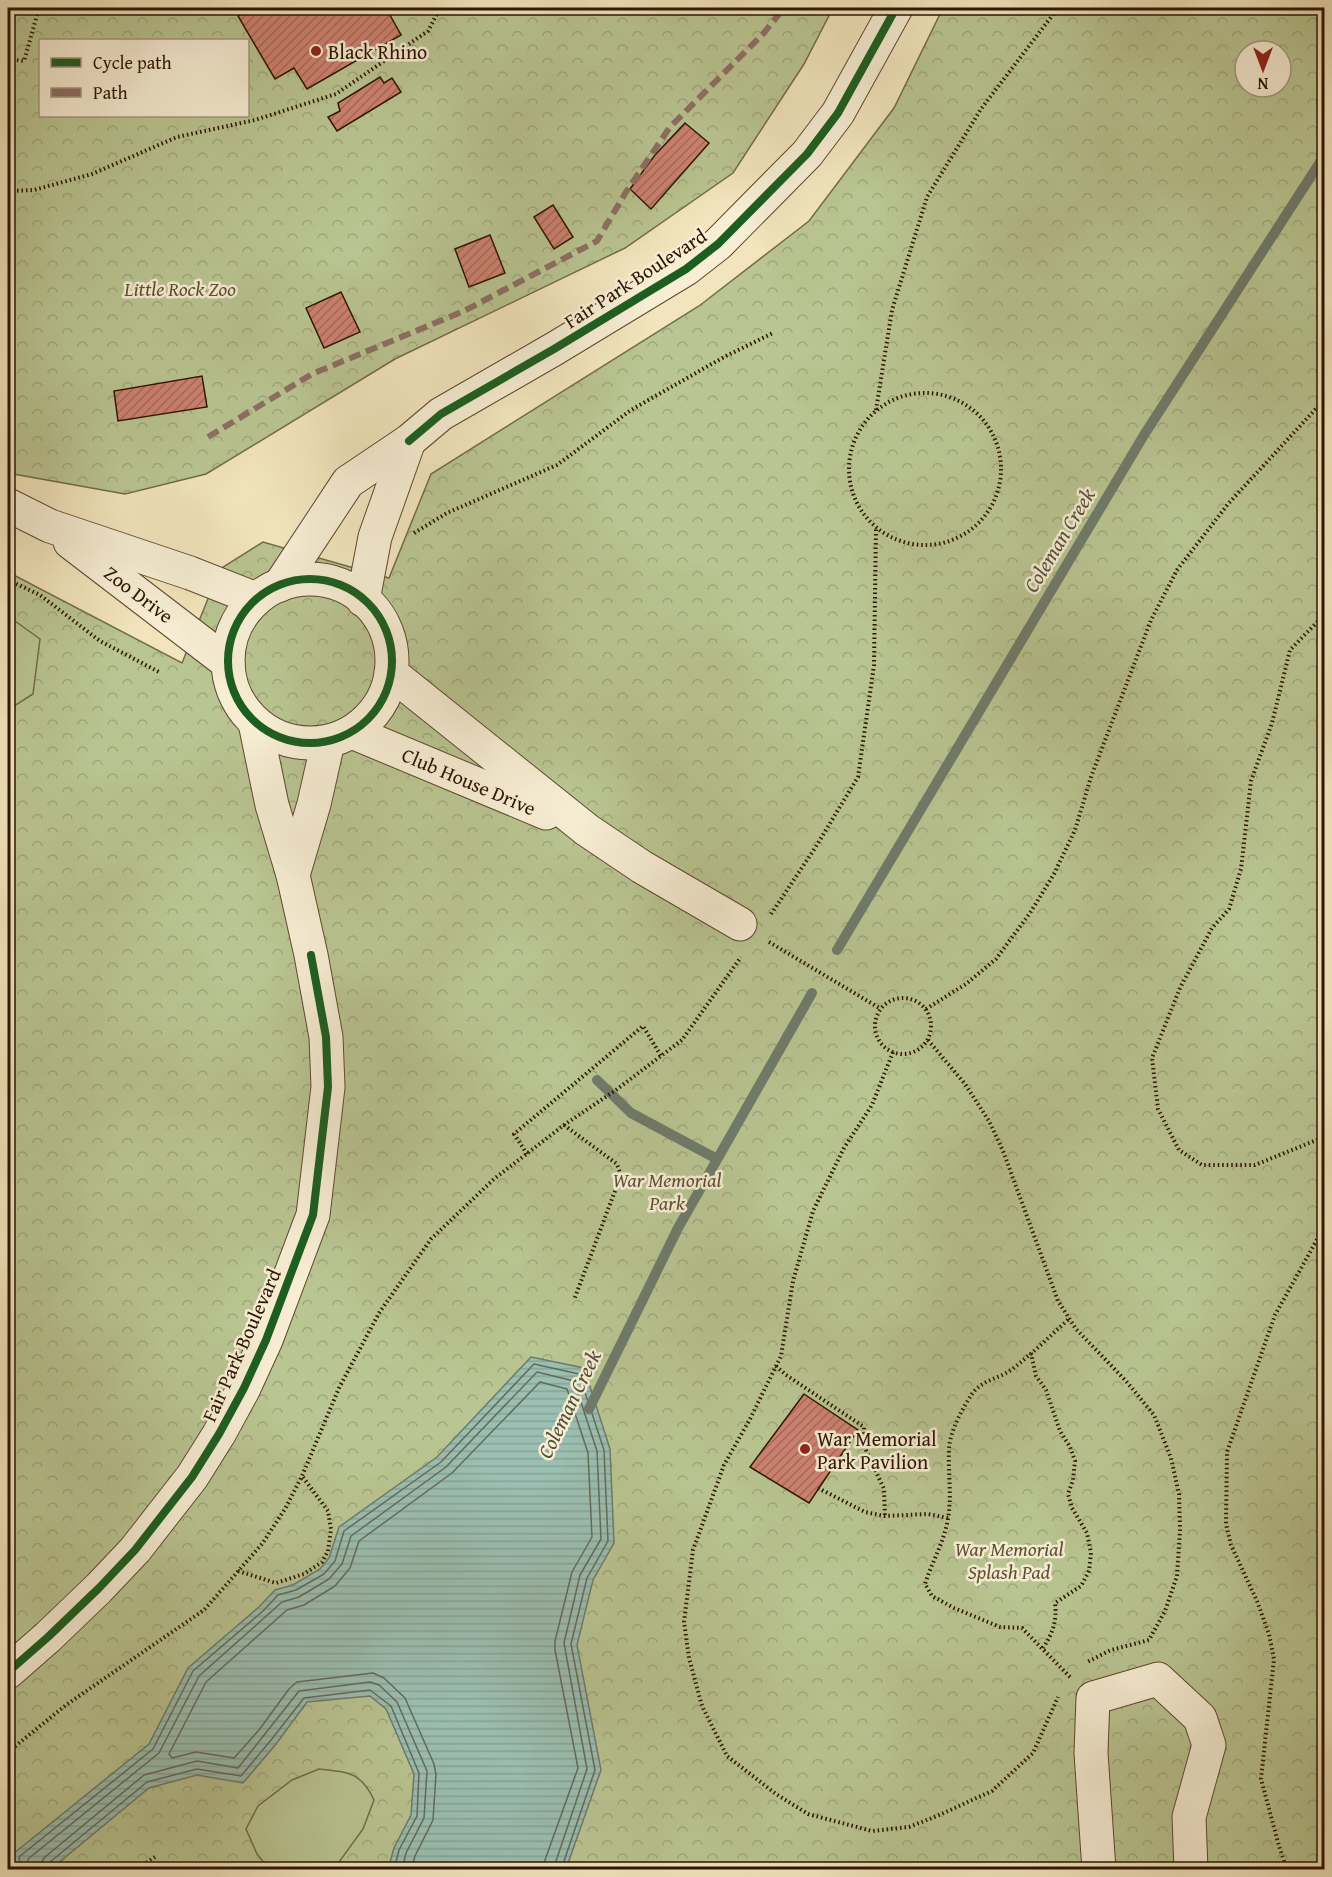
<svg xmlns="http://www.w3.org/2000/svg" width="1332" height="1877" viewBox="0 0 1332 1877" font-family="'Gentium Book Plus',serif">
  <style>
    .forest { fill: url(#forest-crowns); stroke: #726c4a; stroke-width: 1.5; fill-rule: evenodd }
    .pitch { fill: #b9c592; stroke: #726c4a; stroke-width: 1.5 }
    .water { fill: url(#water-rules); stroke: #6f7b6b; stroke-width: 1.5 }
    .lines { fill: none; stroke-linecap: round; stroke-linejoin: round }
    .shore { stroke: #646a5a; stroke-width: 1.5 }
    .stream { stroke: #6f7b6b; stroke-width: 10 }
    .building { fill: url(#building-hatch); stroke: #2c1401; stroke-width: 1.5 }
    .minor-casing { stroke: #5e4830; stroke-width: 35 }
    .path { stroke: #2c1401; stroke-width: 4; stroke-dasharray: 1.5 3; stroke-linecap: butt }
    .minor { stroke: #f7eed4; stroke-width: 33 }
    .quiet { stroke: #8d6e63; stroke-width: 6; stroke-dasharray: 12 6; stroke-linecap: butt }
    .cycleway-casing { stroke: #f7eed4; stroke-width: 11 }
    .cycleway { stroke: #1b5e20; stroke-width: 8 }
    .poi-dot { fill: #8f2418; stroke: #f7eed4; stroke-width: 2 }
    .labels { text-anchor: middle; dominant-baseline: central; stroke-width: 5; stroke-linejoin: round; paint-order: stroke }
    .poi-label { font-size: 20px; fill: #2c1401; stroke: #f7eed4; text-anchor: start }
    .street-label { font-size: 20px; fill: #2c1401; stroke: #f7eed4 }
    .park-label { font-size: 20px; font-style: italic; fill: #5d5234; stroke: #f7eed4 }
    .water-label { font-size: 21px; font-style: italic; fill: #53503f; stroke: #f7eed4 }
  </style>
  <defs>
    <pattern id="forest-crowns" width="20" height="18" patternUnits="userSpaceOnUse" patternTransform="scale(1.5)"><rect width="20" height="18" fill="#b9c592"/><path d="M2 6a3 3 0 1 1 6 0M12 15a3 3 0 1 1 6 0" fill="none" stroke="#9fa87c"/></pattern>
    <pattern id="water-rules" width="6" height="5" patternUnits="userSpaceOnUse" patternTransform="scale(1.5)"><rect width="6" height="5" fill="#9bbfb2"/><path d="M0 2.5h6" fill="none" stroke="#86a397"/></pattern>
    <pattern id="building-hatch" width="6" height="6" patternUnits="userSpaceOnUse" patternTransform="scale(1.5)"><rect width="6" height="6" fill="#cd8271"/><path d="M-1 1l2-2M0 6l6-6M5 7l2-2" fill="none" stroke="#a7695a"/></pattern>
  </defs>
  <rect width="100%" height="100%" fill="#f2e5bd"/>
  <filter id="stains"><feTurbulence type="fractalNoise" baseFrequency=".00333" numOctaves="4"/><feColorMatrix values="0 0 0 0 .2 0 0 0 0 .09 0 0 0 0 .02 0 0 0 .5 -.17"/></filter>
  <radialGradient id="worn" r=".72"><stop offset=".6" stop-color="#630" stop-opacity="0"/><stop offset="1" stop-color="#630" stop-opacity=".3"/></radialGradient>
  <g class="forest">
    <path d="M8,8h825l-29,56 -71,109 -108,75 -230,111 -189,115 -81,20 -117,-21zM40,40h208v76h-208z"/>
    <path d="M943,8h381v1861h-1316v-1297l174,91 38,-94 43,-27 126,36 42,-104 268,-168 110,-85 85,-113zM1245,51h36v36h-36z"/>
  </g>
  <g class="pitch">
    <polygon points="8,616 40,639 33,694 8,710"/>
    <path d="M319,1769c29,3 42,3 55,31l-11,29 -29,40h-65l-12,-15 -11,-25 12,-23 34,-26z"/>
  </g>
  <polygon class="water" points="531,1357 584,1368 610,1449 614,1543 593,1580 577,1645 601,1770 566,1869 388,1869 394,1848 411,1815 414,1774 386,1709 370,1696 307,1702 276,1744 243,1783 197,1775 149,1788 51,1869 17,1869 8,1858 149,1744 188,1668 259,1607 275,1590 293,1585 320,1569 329,1558 339,1527 437,1457"/>
  <g class="lines">
    <g class="shore">
      <polyline points="21,1870 19,1857 153,1749 193,1671 263,1611 278,1595 296,1590 324,1574 335,1561 344,1531 441,1462 534,1364 579,1374 604,1450 608,1541 587,1578 571,1644 595,1770 561,1870"/>
      <polyline points="29,1870 28,1859 159,1753 199,1676 282,1602 299,1597 329,1579 342,1564 351,1536 446,1467 537,1372 574,1381 597,1451 601,1539 580,1575 564,1643 587,1769 553,1870"/>
      <polyline points="40,1870 41,1863 45,1857 144,1775 197,1761 238,1768 299,1691 370,1682 379,1685 397,1702 427,1771 424,1818 406,1853 402,1870"/>
      <polyline points="48,1870 50,1862 147,1782 197,1769 241,1776 271,1740 304,1698 370,1690 391,1706 419,1773 417,1816 399,1850 394,1870"/>
      <polyline points="411,1870 415,1856 433,1820 436,1774 434,1764 405,1698 384,1678 373,1673 297,1682 289,1689 259,1730 234,1758 196,1752 172,1758 169,1754 206,1682 287,1610 304,1605 335,1586 350,1568 359,1541 452,1473 540,1382 567,1389 588,1453 592,1537 572,1572 555,1641 555,1650 578,1768 545,1860 544,1870"/>
    </g>
    <g class="stream">
      <polyline points="837,950 1144,435 1324,156"/>
      <polyline points="597,1080 631,1113 717,1159"/>
      <polyline points="589,1409 678,1228 812,993"/>
    </g>
  </g>
  <g class="building">
    <polygon points="253,8 386,8 401,35 307,89 294,68 275,79 238,16"/>
    <polygon points="380,77 384,83 392,78 401,92 337,131 328,117 340,111 338,103"/>
    <polygon points="685,123 709,143 651,209 630,189 655,155"/>
    <polygon points="553,205 573,237 554,249 534,217"/>
    <polygon points="490,235 505,273 469,287 455,249"/>
    <polygon points="341,292 360,332 324,348 306,308"/>
    <polygon points="202,376 207,407 118,421 114,391"/>
    <polygon points="804,1394 858,1430 809,1503 750,1467"/>
  </g>
  <g class="lines">
    <g class="minor-casing">
      <g id="minor">
        <polyline points="8,505 50,526 190,573 256,599"/>
        <polyline points="70,542 228,663"/>
        <circle cx="310" cy="661" r="82"/>
        <polyline points="280,585 348,482 409,441 441,414 554,349 686,269 718,244 807,154 838,113 896,8"/>
        <polyline points="363,600 375,537 409,441"/>
        <polyline points="391,673 587,830 642,867 740,924"/>
        <polyline points="352,732 546,813"/>
        <polyline points="293,875 314,804 328,742"/>
        <polyline points="8,1672 48,1637 99,1588 135,1550 192,1477 219,1434 244,1388 266,1340 313,1215 328,1087 326,1037 311,955 293,875 272,805 255,723"/>
        <polyline points="1099,1870 1091,1753 1093,1698 1158,1679 1200,1718 1209,1745 1189,1817 1191,1870"/>
      </g>
    </g>
    <g class="path">
      <polyline points="8,59 24,61 39,8"/>
      <polyline points="8,191 34,190 92,174 177,137 255,120 336,94 428,31 440,8"/>
      <circle cx="925" cy="469" r="76"/>
      <polyline points="876,410 892,310 927,197 981,109 1058,8"/>
      <polyline points="414,533 447,513 557,465 631,410 724,357 773,333"/>
      <polyline points="8,580 40,595 100,641 161,673"/>
      <polyline points="1324,615 1290,650 1272,723 1251,781 1241,869 1229,909 1212,928 1180,988 1152,1058 1158,1109 1179,1150 1202,1165 1255,1165 1324,1137"/>
      <polyline points="771,914 815,848 858,777 874,665 876,527"/>
      <polyline points="769,942 881,1009"/>
      <circle cx="903" cy="1026" r="28"/>
      <polyline points="926,1009 966,984 996,959 1030,913 1054,874 1075,830 1091,777 1151,620 1177,570 1228,504 1324,400"/>
      <polyline points="928,1040 965,1084 989,1121 1003,1151 1058,1301 1076,1329 1126,1381 1154,1415 1171,1458 1179,1494 1180,1530 1177,1576 1165,1611 1149,1640 1111,1650 1087,1662"/>
      <polyline points="893,1052 872,1105 844,1148 813,1211 793,1281 781,1356 750,1419 724,1465 693,1550 684,1622 689,1658 702,1706 727,1756 776,1794 808,1814 872,1831 909,1827 937,1816 992,1791 1033,1753 1058,1697"/>
      <polyline points="564,1125 617,1164 621,1175 574,1300"/>
      <polyline points="527,1154 514,1134 643,1026 661,1056"/>
      <path d="M1031,1353l5,23 10,14 14,41 10,16 5,14 -2,19 -5,14 4,14 15,25 4,20 -2,18 -8,15 -26,17c2,18 -2,30 -12,45"/>
      <polyline points="776,1366 786,1375 864,1427 864,1446 884,1489 885,1516"/>
      <polyline points="818,1488 865,1512 885,1516 928,1514 948,1518"/>
      <polyline points="238,1571 276,1583 304,1574 322,1562 328,1551 331,1529 328,1511 302,1476"/>
      <path d="M1070,1677l-48,-49 -22,-1 -46,-19 -22,-12 -7,-12c7,-22 19,-42 23,-65 4,-24 0,-46 1,-70 1,-18 13,-40 23,-55 10,-14 26,-15 39,-24 21,-16 39,-34 59,-52"/>
      <polyline points="8,1752 66,1705 204,1610 262,1544 285,1509 302,1476 339,1388 379,1313 431,1239 494,1179 564,1125 616,1090 682,1040 741,957"/>
      <polyline points="135,1870 155,1857"/>
      <polyline points="1287,1870 1279,1846 1261,1779 1274,1659 1269,1634 1257,1601 1231,1545 1226,1524 1227,1452 1275,1315 1324,1227"/>
    </g>
    <use href="#minor" class="minor"/>
    <polyline class="quiet" points="208,437 312,374 464,311 597,241 626,192 670,127 763,34 784,8"/>
    <g class="cycleway-casing">
      <g id="cycleway">
        <polyline points="409,441 441,414 554,349 686,269 718,244 807,154 838,113 896,8"/>
        <circle cx="310" cy="661" r="82"/>
        <polyline points="8,1672 48,1637 99,1588 135,1550 192,1477 219,1434 244,1388 266,1340 313,1215 328,1087 326,1037 311,955"/>
      </g>
    </g>
    <use href="#cycleway" class="cycleway"/>
  </g>
  <g class="poi-dot">
    <circle cx="316" cy="51" r="6"/>
    <circle cx="805" cy="1449" r="6"/>
  </g>
  <g class="labels">
    <g class="poi-label">
      <text x="328" y="51">Black Rhino</text>
      <text x="817" y="1438">War Memorial<tspan x="817" dy="23">Park Pavilion</tspan></text>
    </g>
    <g class="street-label">
      <text transform="translate(635 278) rotate(-33)">Fair Park Boulevard</text>
      <text transform="translate(139 594) rotate(37)">Zoo Drive</text>
      <text transform="translate(469 781) rotate(23)">Club House Drive</text>
      <text transform="translate(241 1345) rotate(-66)">Fair Park Boulevard</text>
    </g>
    <g class="park-label">
      <text x="180" y="288">Little Rock Zoo</text>
      <text x="667" y="1179">War Memorial<tspan x="667" dy="23">Park</tspan></text>
      <text x="1009" y="1548">War Memorial<tspan x="1009" dy="23">Splash Pad</tspan></text>
    </g>
    <g class="water-label">
      <text transform="translate(1059 540) rotate(-59)">Coleman Creek</text>
      <text transform="translate(569 1404) rotate(-64)">Coleman Creek</text>
    </g>
  </g>
  <rect width="1332" height="1877" fill="none" stroke="#f2e5bd" stroke-width="30"/>
  <rect x="9" y="9" width="1314" height="1859" fill="none" stroke="#2c1401" stroke-width="3"/>
  <rect x="15" y="15" width="1302" height="1847" fill="none" stroke="#2c1401" stroke-width="1.5"/>
  <rect x="39" y="39" width="210" height="78" fill="#f7eed4" stroke="#a69780" stroke-width="1.5"/>
  <rect x="51" y="58" width="30" height="9" fill="#1b5e20" stroke="#a69780" stroke-width="1.5"/>
  <text x="93" y="69" font-size="18" fill="#2c1401">Cycle path</text>
  <rect x="51" y="88" width="30" height="9" fill="#8d6e63" stroke="#a69780" stroke-width="1.5"/>
  <text x="93" y="99" font-size="18" fill="#2c1401">Path</text>
  <g transform="translate(1263 69) rotate(180)"><circle r="28" fill="#f7eed4" stroke="#a69780" stroke-width="1.5"/>
  <path d="M0-4.5L10 22L0 15L-10 22Z" fill="#8f2418"/>
  <text y="-9" font-size="16" font-weight="bold" text-anchor="middle" fill="#2c1401">N</text>
  </g>
  <rect width="100%" height="100%" filter="url(#stains)"/>
  <rect width="100%" height="100%" fill="url(#worn)"/>
</svg>
